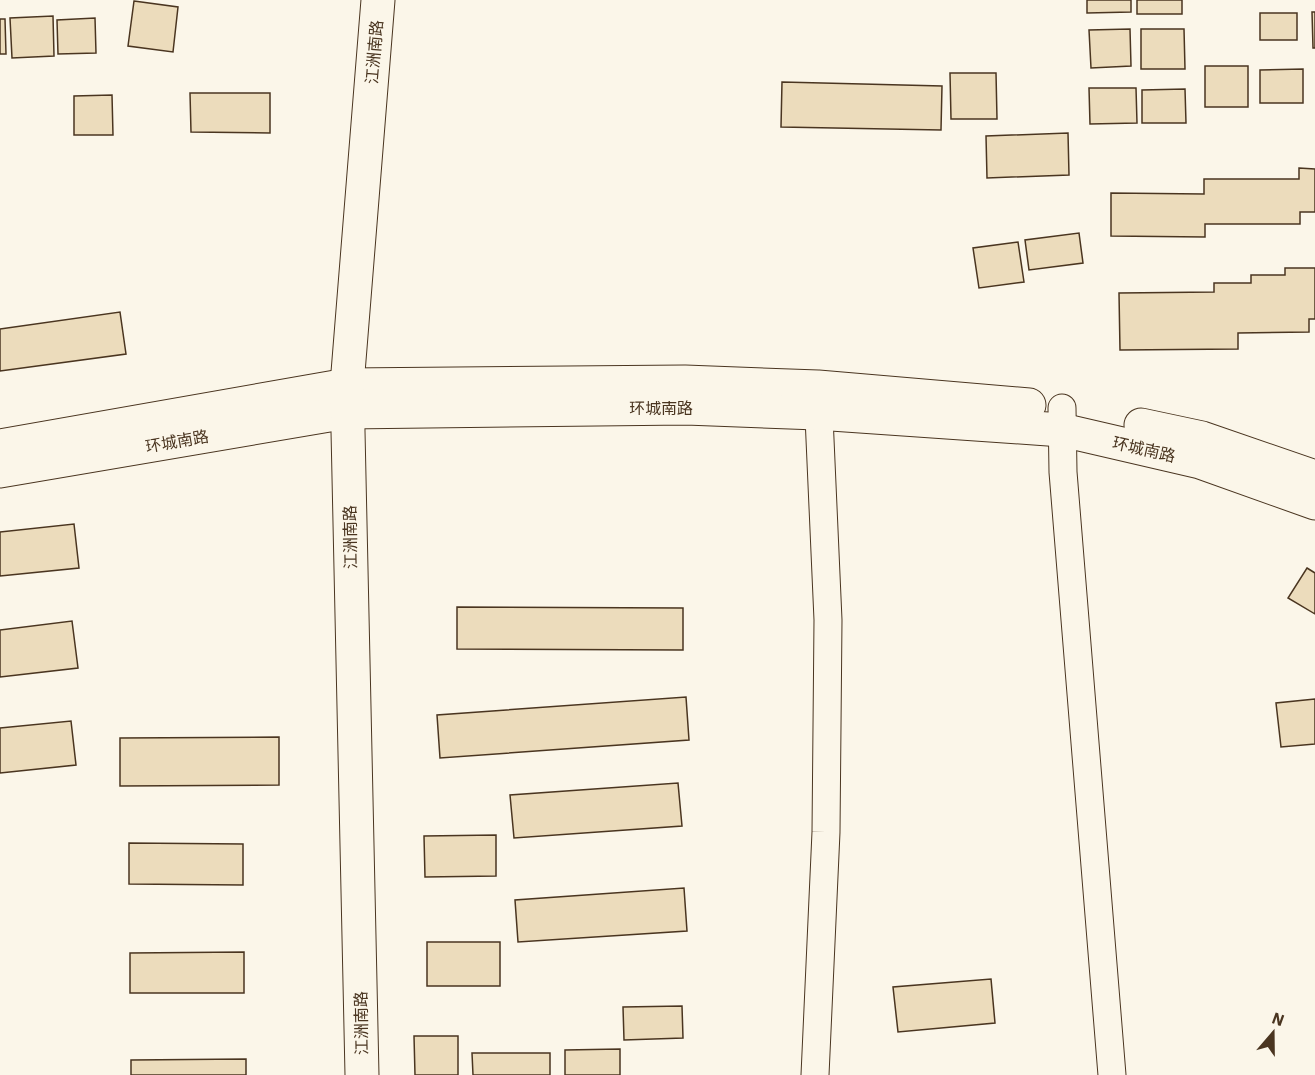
<svg xmlns="http://www.w3.org/2000/svg" width="1315" height="1075" viewBox="0 0 1315 1075" font-family="'IBM Plex Sans','Noto Sans SC',sans-serif">
  <style>
    .building { fill: #ecdcbc; stroke: #4a3520; stroke-width: 1.5 }
    .lines { fill: none; stroke-linecap: round; stroke-linejoin: round }
    .minor-casing { stroke: #4a3520; stroke-width: 29 }
    .major-casing { stroke: #4a3520; stroke-width: 35 }
    .minor { stroke: #fbf6e9; stroke-width: 27 }
    .major { stroke: #fbf6e9; stroke-width: 33 }
    .labels { text-anchor: middle; dominant-baseline: central; stroke-width: 4.5; stroke-linejoin: round; paint-order: stroke }
    .street-label { font-size: 16px; fill: #4a3520; stroke: #fbf6e9 }
  </style>
  <rect width="100%" height="100%" fill="#fbf6e9"/>
  <g class="building">
    <polygon points="1087,0 1131,0 1131,12 1087,13"/>
    <rect x="1137" y="0" width="45" height="14"/>
    <polygon points="134,1 178,7 173,52 128,46"/>
    <polygon points="1312,12 1315,12 1315,48 1313,48"/>
    <rect x="1260" y="13" width="37" height="27"/>
    <polygon points="53,16 54,56 12,58 10,18"/>
    <polygon points="95,18 96,53 58,54 57,20"/>
    <polygon points="0,19 5,19 6,54 0,54"/>
    <polygon points="1130,29 1131,66 1091,68 1089,30"/>
    <polygon points="1141,29 1184,29 1185,69 1141,69"/>
    <rect x="1205" y="66" width="43" height="41"/>
    <polygon points="1303,69 1303,103 1260,103 1260,70"/>
    <polygon points="950,73 996,73 997,119 951,119"/>
    <polygon points="782,82 942,86 941,130 781,127"/>
    <polygon points="1089,88 1136,88 1137,123 1090,124"/>
    <polygon points="1185,89 1186,123 1142,123 1142,90"/>
    <polygon points="190,93 270,93 270,133 191,132"/>
    <polygon points="112,95 113,135 74,135 74,96"/>
    <polygon points="1068,133 1069,175 987,178 986,136"/>
    <polygon points="1299,168 1315,169 1315,212 1300,212 1300,224 1205,224 1205,237 1111,236 1111,193 1204,194 1204,179 1299,179"/>
    <polygon points="1079,233 1083,263 1029,270 1025,240"/>
    <polygon points="1018,242 1024,282 979,288 973,248"/>
    <polygon points="1285,268 1315,268 1315,319 1309,319 1309,332 1238,333 1238,349 1120,350 1119,293 1214,292 1214,283 1251,283 1251,275 1285,275"/>
    <polygon points="120,312 126,354 0,371 0,329"/>
    <polygon points="74,524 79,568 0,576 0,532"/>
    <polygon points="1307,568 1315,573 1315,614 1288,598"/>
    <polygon points="457,607 683,608 683,650 457,649"/>
    <polygon points="72,621 78,668 0,677 0,630"/>
    <polygon points="686,697 689,740 440,758 437,715"/>
    <polygon points="1315,699 1315,744 1281,747 1276,703"/>
    <polygon points="71,721 76,765 0,773 0,728"/>
    <polygon points="279,737 279,785 120,786 120,738"/>
    <polygon points="678,783 682,826 514,838 510,795"/>
    <polygon points="496,835 496,876 425,877 424,836"/>
    <polygon points="129,843 243,844 243,885 129,884"/>
    <polygon points="684,888 687,931 518,942 515,900"/>
    <rect x="427" y="942" width="73" height="44"/>
    <polygon points="244,952 244,993 130,993 130,953"/>
    <polygon points="991,979 995,1023 898,1032 893,987"/>
    <polygon points="682,1006 683,1038 624,1040 623,1007"/>
    <polygon points="414,1036 458,1036 458,1075 415,1075"/>
    <polygon points="620,1049 620,1075 565,1075 565,1050"/>
    <polygon points="472,1053 550,1053 550,1075 473,1075"/>
    <polygon points="246,1059 246,1075 131,1075 131,1060"/>
  </g>
  <g class="lines">
    <g class="minor-casing">
      <g id="minor">
        <polyline points="1062,408 1063,472 1112,1075"/>
        <polyline points="815,1075 826,832 828,620 818,394"/>
      </g>
    </g>
    <g class="major-casing">
      <g id="major">
        <polyline points="1141,425 1202,438 1315,477"/>
        <polyline points="0,446 347,385 685,382 818,387 1029,405"/>
        <polyline points="0,471 347,412 686,408 817,413 1062,430 1200,462 1315,503"/>
        <polyline points="362,1075 347,385 378,0"/>
      </g>
    </g>
    <use href="#minor" class="minor"/>
    <use href="#major" class="major"/>
  </g>
  <g class="labels">
    <g class="street-label">
      <text transform="translate(374 52) rotate(-85)">江洲南路</text>
      <text x="661" y="408">环城南路</text>
      <text transform="translate(177 441) rotate(-10)">环城南路</text>
      <text transform="translate(1144 449) rotate(13)">环城南路</text>
      <text transform="translate(350 537) rotate(-91)">江洲南路</text>
      <text transform="translate(361 1023) rotate(-91)">江洲南路</text>
    </g>
  </g>
  <g transform="translate(1273 1033) rotate(20)" stroke="#fbf6e9" stroke-width="4.5" paint-order="stroke">
  <path d="M0-4.5L10 22L0 15L-10 22Z" fill="#4a3520"/>
  <text y="-9" font-size="16" font-weight="bold" text-anchor="middle" fill="#4a3520">N</text>
  </g>
</svg>
